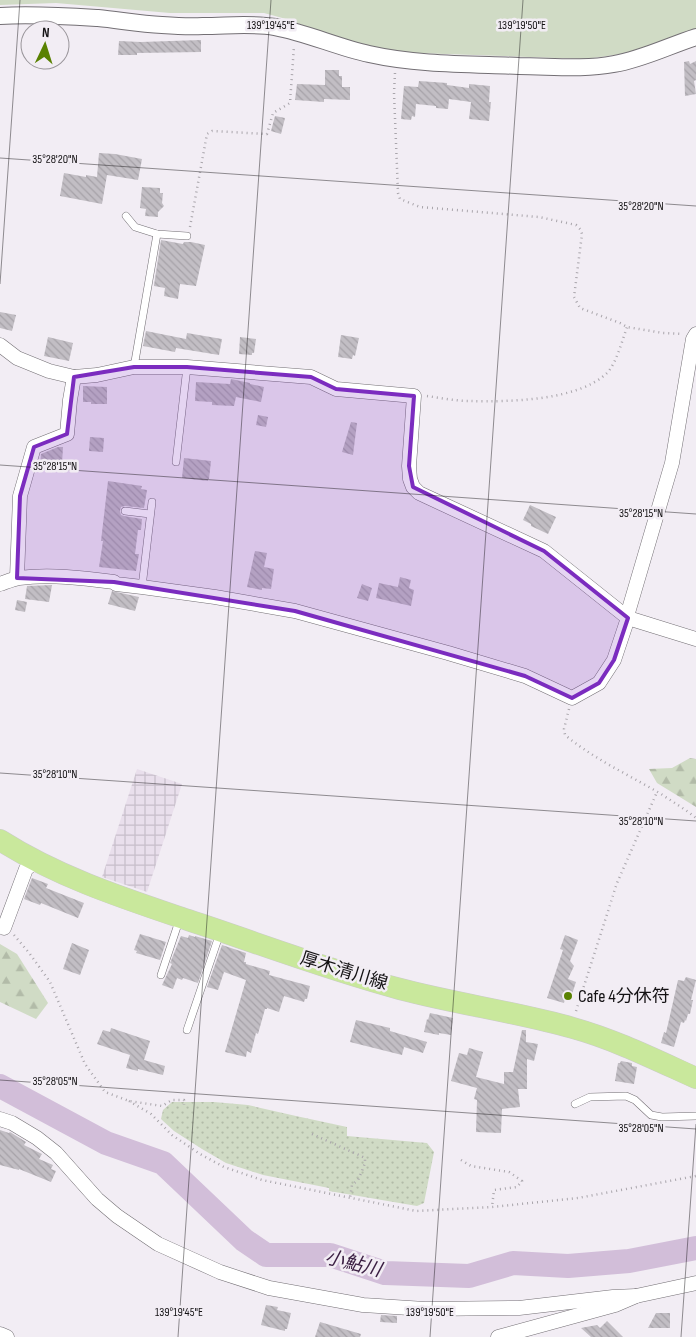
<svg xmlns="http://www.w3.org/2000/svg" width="696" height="1337" viewBox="0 0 696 1337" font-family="'Sofia Sans Condensed','Noto Sans JP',sans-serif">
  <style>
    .industrial { fill: url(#industrial-grid) }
    .green { fill: #d0dbc5 }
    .forest { fill: url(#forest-firs) }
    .park { fill: url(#park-dots) }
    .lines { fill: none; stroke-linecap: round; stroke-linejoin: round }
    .river { stroke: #d2bed9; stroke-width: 24 }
    .building { fill: url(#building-back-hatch) }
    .service-casing { stroke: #736f74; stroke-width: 8 }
    .minor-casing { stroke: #736f74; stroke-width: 15 }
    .tertiary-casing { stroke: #736f74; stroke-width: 18 }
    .primary-casing { stroke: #cbcbcb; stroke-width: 22 }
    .path { stroke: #a9a5ab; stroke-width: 2.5; stroke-dasharray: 1 4; stroke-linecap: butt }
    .service { stroke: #fff; stroke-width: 7 }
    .minor { stroke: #fff; stroke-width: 14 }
    .tertiary { stroke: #fff; stroke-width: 16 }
    .primary { stroke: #c9e89c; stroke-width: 21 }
    .marked { fill: #7b2cbf; fill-opacity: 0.2; stroke: #7b2cbf; stroke-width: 4; stroke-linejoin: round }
    .ticks { fill: none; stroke: #141214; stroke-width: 1; stroke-opacity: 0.45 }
    .poi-dot { fill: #598101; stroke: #f2edf4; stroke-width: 2 }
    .labels { text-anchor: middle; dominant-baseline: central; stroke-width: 5; stroke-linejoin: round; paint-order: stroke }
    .street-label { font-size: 18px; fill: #141214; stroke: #f2edf4 }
    .poi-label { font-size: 18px; fill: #141214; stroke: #f2edf4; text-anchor: start }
    .water-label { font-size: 19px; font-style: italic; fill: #3a1e42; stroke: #f2edf4 }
    .ticks-label { font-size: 12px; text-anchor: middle; fill: #141214; stroke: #f2edf4; stroke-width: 5; stroke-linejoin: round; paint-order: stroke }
  </style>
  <defs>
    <pattern id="industrial-grid" width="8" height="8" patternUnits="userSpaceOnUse" patternTransform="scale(1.25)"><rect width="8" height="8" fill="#e9dfec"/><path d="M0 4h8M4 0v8" fill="none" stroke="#c7beca"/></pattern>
    <pattern id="forest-firs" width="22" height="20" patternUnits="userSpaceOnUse" patternTransform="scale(1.25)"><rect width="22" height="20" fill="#d0dbc5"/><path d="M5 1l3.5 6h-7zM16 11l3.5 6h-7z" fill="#b2bba8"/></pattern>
    <pattern id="park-dots" width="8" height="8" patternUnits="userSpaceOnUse" patternTransform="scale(1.25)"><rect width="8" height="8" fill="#d0dbc5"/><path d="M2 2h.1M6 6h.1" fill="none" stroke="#b2bba8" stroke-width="1.8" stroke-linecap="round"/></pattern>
    <pattern id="building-back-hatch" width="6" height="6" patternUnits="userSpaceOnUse" patternTransform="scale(1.25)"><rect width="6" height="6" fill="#c2bec4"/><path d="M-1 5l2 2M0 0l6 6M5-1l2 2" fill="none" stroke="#a6a2a8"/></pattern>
  </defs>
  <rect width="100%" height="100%" fill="#f2edf4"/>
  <polygon class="industrial" points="137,769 182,784 147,892 102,877"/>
  <path class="green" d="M0,0h696v29c-11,3 -22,9 -33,13 -26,10 -52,14 -79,17l-168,-6 -33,-4 -43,-10 -54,-20 -22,-6h-94l-114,-10 -56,2z"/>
  <g class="forest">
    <polygon points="690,758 696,759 696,807 657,783 649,769 672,768"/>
    <polygon points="0,944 17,954 48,1003 36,1019 0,1002"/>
  </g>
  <polygon class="park" points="172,1102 214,1102 248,1105 296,1116 347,1127 347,1136 427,1143 434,1152 424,1203 417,1206 329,1191 329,1188 263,1175 226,1163 202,1149 174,1131 161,1119 163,1110"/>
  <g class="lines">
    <polyline class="river" points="0,1086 106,1143 163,1163 244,1240 266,1255 330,1255 385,1273 469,1276 513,1263 568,1266 629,1261 696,1248"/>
  </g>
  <g class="building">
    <polygon points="201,40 201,52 137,53 137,55 118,55 119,41 141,42"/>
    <polygon points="689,61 690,64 696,61 696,80 694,81 696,94 685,96 684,62"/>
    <polygon points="325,70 339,70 339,76 342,76 342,87 350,87 350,100 324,99 324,102 295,100 297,84 325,85"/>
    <polygon points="419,81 447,83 447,85 469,88 469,84 490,86 489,102 491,102 489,121 469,119 471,102 449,99 448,109 436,108 436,106 416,104 415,117 412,116 411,120 401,119 404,86 418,87"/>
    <polygon points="275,116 285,118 281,134 271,131"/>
    <polygon points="99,153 115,154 142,159 138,180 107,175 102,204 60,196 64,173 86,177 86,175 97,177"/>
    <polygon points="142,187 160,188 160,193 163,193 162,203 164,206 158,212 158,217 145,216 146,209 140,208"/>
    <polygon points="161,240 183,244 184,242 191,242 205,245 196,286 180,284 178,299 164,296 165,288 154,286 154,285"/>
    <polygon points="0,312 16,315 12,331 0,328"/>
    <polygon points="146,331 186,339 187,333 222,339 219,355 176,348 175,352 143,346"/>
    <polygon points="341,335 359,338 355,356 353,355 352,359 338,357"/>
    <polygon points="48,337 73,343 69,361 44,356"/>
    <polygon points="240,337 256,339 254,353 252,353 252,355 239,354"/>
    <polygon points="231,379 250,383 250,384 264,387 261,402 236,397 234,406 212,405 212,402 195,401 196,382 230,384"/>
    <polygon points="83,386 107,387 107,404 91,404 91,402 83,402"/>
    <polygon points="258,415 268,417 266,427 256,425"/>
    <polygon points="351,422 357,423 353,455 342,452"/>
    <polygon points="90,437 104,438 103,452 89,451"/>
    <polygon points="58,447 63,447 62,464 61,464 60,468 40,466 41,454"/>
    <polygon points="184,458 211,461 209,479 208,479 208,481 182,478"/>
    <polygon points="108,481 142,486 141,489 147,490 144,508 125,506 121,507 120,511 121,515 124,516 142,519 141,530 138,530 135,554 139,554 136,571 99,567 103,541 101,541"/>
    <polygon points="530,505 556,517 548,534 531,526 531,524 523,520"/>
    <polygon points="255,551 267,553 264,567 274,569 271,589 262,588 262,590 247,587"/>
    <polygon points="400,577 411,580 409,588 414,590 411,606 376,598 379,583 398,587"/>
    <polygon points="362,584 372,588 368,601 357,598"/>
    <polygon points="52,585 49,602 25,599 27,586"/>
    <polygon points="112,591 139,597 135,611 108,604"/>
    <polygon points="17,600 27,602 25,612 15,610"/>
    <polygon points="32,878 48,884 46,888 84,903 78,918 41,903 40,905 24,899"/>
    <polygon points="140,934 166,942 160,960 136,953 137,951 134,950"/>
    <polygon points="189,935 195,937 195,936 212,941 198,983 183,978 182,980 177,978 173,989 162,985 172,964 170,963 181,936 188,938"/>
    <polygon points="565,935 578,940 570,961 574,966 568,979 576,982 570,1000 565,999 564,1003 547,998 563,950 560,949"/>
    <polygon points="72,943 89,950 80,975 63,969"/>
    <polygon points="222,945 246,953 244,962 246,962 246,964 270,971 269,975 310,986 307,999 305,999 304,1002 284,996 279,1012 267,1008 267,1009 265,1009 258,1034 256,1033 251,1053 247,1051 246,1057 225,1052 246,980 224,972 218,990 207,987"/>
    <polygon points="686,977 696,980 691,1000 693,1000 690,1014 688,1014 686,1021 685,1020 684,1023 681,1022 674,1047 661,1043 664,1032 666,1033 678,980 684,981"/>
    <polygon points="430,1013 453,1018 451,1035 439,1033 439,1035 424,1032 427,1019 428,1020"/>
    <polygon points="356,1020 390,1028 390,1031 427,1042 423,1053 404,1047 402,1055 350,1042"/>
    <polygon points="111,1028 150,1041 144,1060 165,1066 163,1075 138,1069 138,1071 126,1068 130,1055 97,1044 103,1030 110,1032"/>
    <polygon points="522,1030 526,1030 526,1042 538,1044 534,1061 527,1059 527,1089 518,1089 520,1107 502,1109 501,1133 476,1132 477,1100 474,1099 477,1088 451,1081 459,1053 467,1055 469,1048 483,1052 476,1077 504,1084 504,1072 513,1072"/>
    <polygon points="621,1061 632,1063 632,1066 637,1067 634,1084 615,1081 618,1063 620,1063"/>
    <polygon points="0,1130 9,1133 10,1132 26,1142 24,1145 42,1154 39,1159 53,1165 51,1169 56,1171 51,1182 19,1169 19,1170 0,1165"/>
    <polygon points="266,1305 278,1307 277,1310 291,1313 287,1329 285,1329 285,1331 261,1325"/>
    <polygon points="656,1313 670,1313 670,1328 648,1328"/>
    <polygon points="381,1315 397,1316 397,1323 380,1322"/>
    <polygon points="607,1321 623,1337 591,1337 581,1328 597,1325 600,1328"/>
    <polygon points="320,1322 361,1334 360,1337 315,1337"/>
  </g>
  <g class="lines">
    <g class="service-casing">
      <g id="service">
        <polyline points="126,216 135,227 157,234 187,236"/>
        <polyline points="134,367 157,234"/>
        <polyline points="176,462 187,367"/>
        <polyline points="125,511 150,514"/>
        <polyline points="142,587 152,502"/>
        <polyline points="161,975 180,918"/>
        <polyline points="187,1030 220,933"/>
        <polyline points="575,1104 590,1097 626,1096 635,1100 651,1115 662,1117 696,1116"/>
      </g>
    </g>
    <g class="minor-casing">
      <g id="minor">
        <polyline points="0,345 17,358 49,371 74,377 97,375 134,367 187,367 311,377 336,389 414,396 409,466 410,479 413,487 419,493 544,551 628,618 696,639"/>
        <polyline points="17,578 20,496 34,447 67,434 70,400 74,377"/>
        <path d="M0,584c6,-2 13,-5 19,-6 31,-4 64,0 95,4l2,2 26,3 73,10 80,14 153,42 77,23 47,22 27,-15 15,-23 14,-42"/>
        <polyline points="627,616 672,463 693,339 696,334"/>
        <polyline points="4,928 26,869 36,861"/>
        <polyline points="0,1119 12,1123 37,1138 56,1153 97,1199 117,1216 158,1244 220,1272 269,1288 363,1305 425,1309 519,1308 613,1297 636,1296"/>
        <polyline points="0,1334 7,1337"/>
        <polyline points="498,1337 615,1305 636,1296 696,1283"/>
      </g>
    </g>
    <g class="tertiary-casing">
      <path id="tertiary" d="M0,16c33,-2 65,0 98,2 21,2 42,6 64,7 13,1 28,2 41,1 24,0 48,-3 72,1 32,6 62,20 94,27 49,11 101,10 150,12 31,0 64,4 95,-2 29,-5 54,-18 82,-27"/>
    </g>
    <g class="primary-casing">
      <path id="primary" d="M0,840c58,37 123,58 188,80 70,23 140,50 212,69 57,15 116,23 173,39 43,12 83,32 123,50"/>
    </g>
    <g class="path">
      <polyline points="395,73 394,93 398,193 400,199 420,207 539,217 576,225 581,230 582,234 574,297 580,308 620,323 627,327 663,333 683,334"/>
      <polyline points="190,227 207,134 212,131 267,134 273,113 290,103 294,46"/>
      <path d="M427,396c14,2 29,5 43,5 38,1 108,0 137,-28 10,-11 15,-32 20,-46"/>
      <path d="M569,709l-5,20 1,6c29,24 64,40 96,59 12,8 24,15 35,24"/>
      <polyline points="14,935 30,954 50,982 85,1064 105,1092 129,1101 162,1106 172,1100 184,1100 184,1105"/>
      <polyline points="576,1011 617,883 657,792"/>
      <polyline points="129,1101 151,1114 172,1135 200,1154 224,1167 262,1180 416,1211 492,1207 578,1198 696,1176"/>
      <polyline points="312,1134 361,1156 365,1158 365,1163 362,1171 358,1180 352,1185 350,1198"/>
      <polyline points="461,1160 471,1166 509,1172 522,1181 517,1187 494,1190 492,1207"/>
    </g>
    <use href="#service" class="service"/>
    <use href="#minor" class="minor"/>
    <use href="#tertiary" class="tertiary"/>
    <use href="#primary" class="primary"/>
  </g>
  <path class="marked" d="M134,367h53l124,10 25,12 78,7 -5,70 4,21 131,64 84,67 -14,42 -15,23 -27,15 -47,-22 -230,-65 -181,-29 -97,-4 3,-82 14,-49 33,-13 7,-57z"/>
  <path class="ticks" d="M0,158l696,48M0,284l20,-284M0,465l696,49M0,773l696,48M0,1080l696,49M178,1337l93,-1337M430,1337l93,-1337M681,1337l15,-213"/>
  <circle class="poi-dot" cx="568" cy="996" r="5"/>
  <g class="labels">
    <g class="street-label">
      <text transform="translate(344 971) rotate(17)">厚木清川線</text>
    </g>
    <g class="poi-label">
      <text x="578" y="996">Cafe 4分休符</text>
    </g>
    <g class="water-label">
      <text transform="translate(353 1264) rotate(14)">小鮎川</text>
    </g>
  </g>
  <g class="ticks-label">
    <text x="271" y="29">139°19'45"E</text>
    <text x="522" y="29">139°19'50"E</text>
    <text x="55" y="163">35°28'20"N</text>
    <text x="641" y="210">35°28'20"N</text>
    <text x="55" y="470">35°28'15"N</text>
    <text x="641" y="517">35°28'15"N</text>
    <text x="55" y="778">35°28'10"N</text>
    <text x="641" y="825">35°28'10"N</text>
    <text x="55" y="1085">35°28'05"N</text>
    <text x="641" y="1132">35°28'05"N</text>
    <text x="179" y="1316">139°19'45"E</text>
    <text x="430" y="1316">139°19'50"E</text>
  </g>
  <g transform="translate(45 45) rotate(4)"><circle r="24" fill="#f2edf4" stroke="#99959a"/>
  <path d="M0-4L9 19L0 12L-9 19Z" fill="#598101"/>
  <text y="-8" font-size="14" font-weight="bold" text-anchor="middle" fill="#141214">N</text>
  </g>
</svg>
